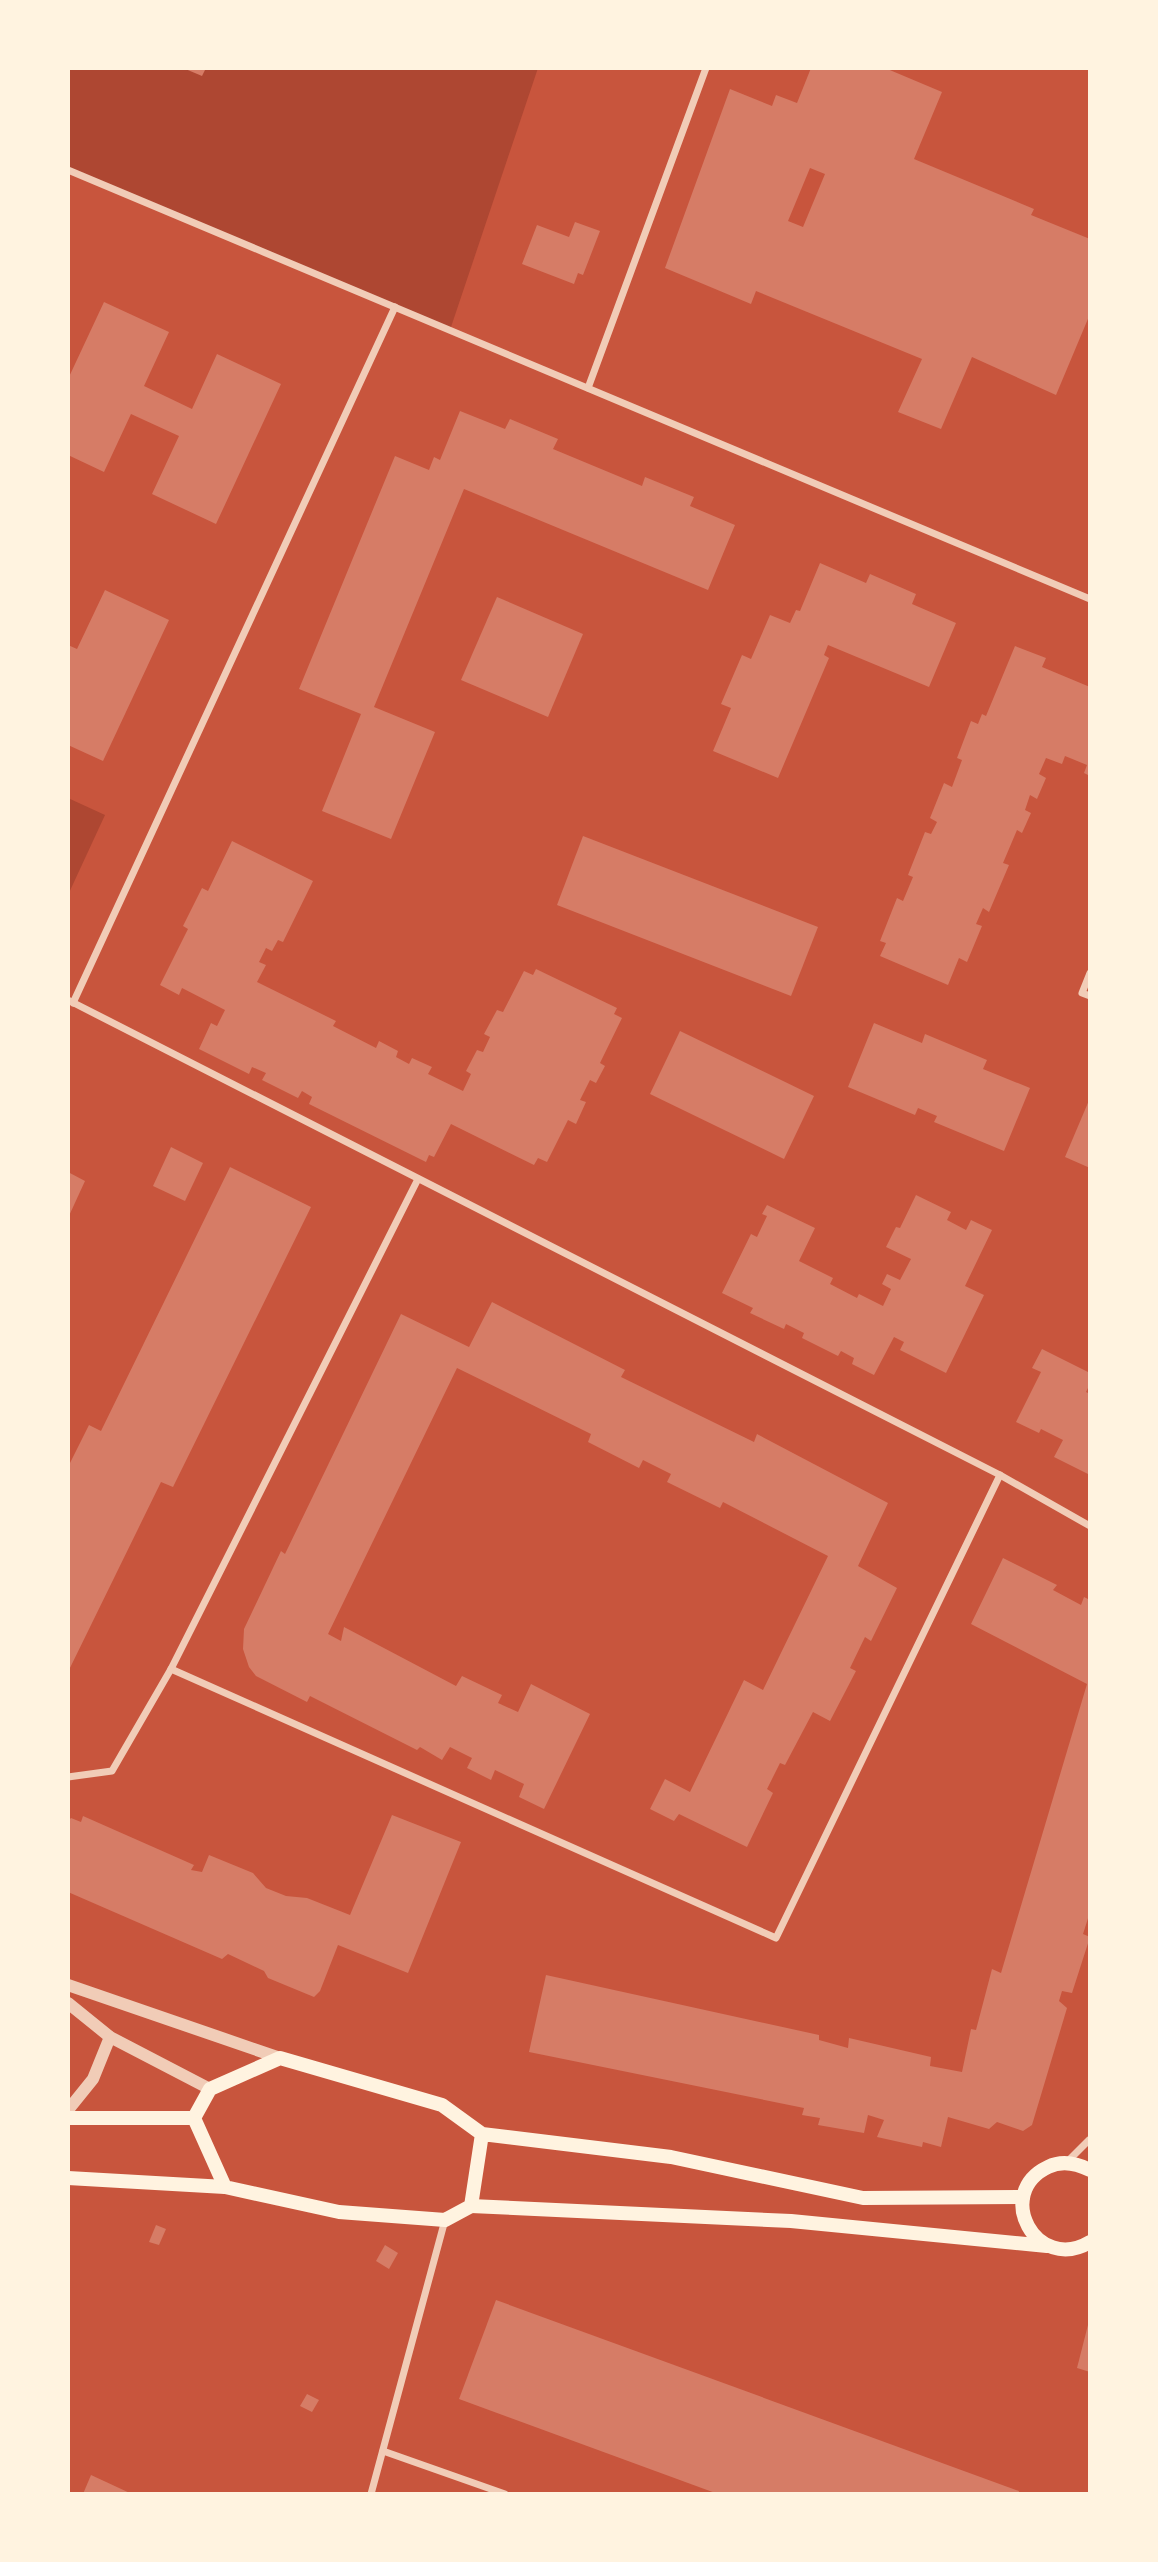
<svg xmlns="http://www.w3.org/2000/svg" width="1158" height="2562" viewBox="0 0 1158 2562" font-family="'Roboto Serif',serif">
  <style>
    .green { fill: #ae4732 }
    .building { fill: #d67c66; fill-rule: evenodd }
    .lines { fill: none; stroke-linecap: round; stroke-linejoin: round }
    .minor { stroke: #f1ccb7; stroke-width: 7 }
    .tertiary { stroke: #f1ccb7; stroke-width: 12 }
    .secondary { stroke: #fff3e0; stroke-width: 14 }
  </style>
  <rect width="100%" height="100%" fill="#c8553d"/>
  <g class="green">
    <polygon points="68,68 538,68 450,330 68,170"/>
    <polygon points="68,798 105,815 68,895"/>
  </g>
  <g class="building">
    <polygon points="183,68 206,68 202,76"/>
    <path d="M811,68h74l57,24 -28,67 120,50 -3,6 59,24v75l-34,81 -84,-38 -31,72 -43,-17 24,-53 -166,-68 -5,13 -86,-36 65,-179 42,17 4,-11 21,8zM810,168l15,6 -22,53 -15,-6z"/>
    <polygon points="575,222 600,231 583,275 578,273 574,284 522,264 537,225 569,237"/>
    <polygon points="104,302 169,332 144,386 192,409 217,354 281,384 216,524 152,494 179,436 131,414 104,472 68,455 68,379"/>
    <polygon points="460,411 505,429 510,419 558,439 553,449 642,486 645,477 694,497 690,506 735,525 708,590 464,489 374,707 435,732 391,839 322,811 361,714 299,689 395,456 429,470 434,457 440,460"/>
    <polygon points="820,563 866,583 870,574 916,594 912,604 956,623 929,687 828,645 824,655 829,658 778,778 713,751 731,708 721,704 742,655 751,659 770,615 790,623 796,610 800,611"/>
    <polygon points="105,590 169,620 103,761 68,745 68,645 77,649"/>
    <polygon points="497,597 583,634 548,717 461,680"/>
    <polygon points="1015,646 1046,658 1042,667 1090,687 1090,776 1084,773 1087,765 1065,756 1062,764 1046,758 1039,774 1046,778 1037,799 1030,795 1025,810 1031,813 1022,833 1017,830 1003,863 1009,865 989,912 983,908 976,924 982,926 967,962 959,958 948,985 880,956 886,943 880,941 897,898 903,901 913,877 908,875 925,832 931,834 937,822 930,818 944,783 952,787 962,760 957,758 971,721 978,724 982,714 986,716"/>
    <polygon points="583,836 818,927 791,996 557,905"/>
    <polygon points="232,841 313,881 283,942 278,940 272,951 266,948 259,962 266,965 257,982 336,1021 333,1026 376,1048 379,1041 398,1051 396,1057 409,1064 412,1058 432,1067 428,1074 463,1091 471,1074 466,1071 477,1050 483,1052 490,1037 484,1034 497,1010 503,1012 524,971 533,975 536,969 617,1008 614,1014 622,1018 600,1063 605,1066 596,1083 590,1080 580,1100 586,1102 576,1124 568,1120 547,1162 538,1158 534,1165 451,1124 434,1157 429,1155 426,1162 309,1104 312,1097 302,1091 298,1098 262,1080 266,1073 252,1067 249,1074 199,1049 211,1023 217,1026 225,1010 182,988 179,995 160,985 188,929 183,926 202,888 208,891"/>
    <polygon points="874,1023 922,1043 925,1034 987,1060 983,1069 1030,1088 1004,1151 934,1122 937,1116 918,1108 915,1115 848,1087"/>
    <polygon points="680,1031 814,1096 784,1159 650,1094"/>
    <polygon points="1090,1098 1090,1168 1065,1157"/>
    <polygon points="171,1147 203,1163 185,1201 153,1186"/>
    <polygon points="230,1167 311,1207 173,1487 161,1482 68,1672 68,1467 89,1425 101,1431"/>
    <polygon points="68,1172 85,1181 68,1218"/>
    <polygon points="916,1195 951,1212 947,1220 966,1230 971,1220 992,1230 965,1286 984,1295 946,1373 900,1350 904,1342 894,1337 874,1375 852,1364 854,1358 841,1351 838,1356 802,1338 804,1333 786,1324 784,1329 750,1313 753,1308 722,1293 751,1234 757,1237 767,1216 762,1214 767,1205 815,1228 799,1261 833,1278 830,1284 857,1298 859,1294 883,1306 891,1289 882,1284 887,1274 900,1280 911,1259 886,1247 896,1227 900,1228"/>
    <polygon points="492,1302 625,1370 621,1377 754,1442 757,1434 888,1503 858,1566 897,1588 871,1641 865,1637 850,1668 856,1671 830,1721 813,1712 785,1765 780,1763 767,1789 773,1793 747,1847 679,1814 674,1821 650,1809 665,1779 690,1792 744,1680 763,1690 828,1556 723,1502 720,1508 667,1482 671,1474 643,1460 639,1468 588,1442 591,1434 457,1368 328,1634 341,1641 344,1627 456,1686 462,1676 502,1695 498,1703 518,1712 531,1684 590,1714 544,1809 519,1797 524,1784 495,1770 491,1780 467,1768 472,1758 450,1747 442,1760 420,1747 417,1750 310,1696 307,1702 256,1676 249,1667 243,1649 244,1629 281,1551 285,1554 401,1314 469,1347"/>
    <polygon points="1042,1349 1090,1373 1090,1384 1086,1392 1090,1394 1090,1475 1054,1457 1063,1440 1041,1429 1039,1433 1016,1422 1041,1372 1032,1368"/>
    <polygon points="1003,1558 1057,1585 1053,1590 1081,1605 1084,1597 1090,1600 1090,1912 1083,1934 1090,1937 1072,1993 1062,1991 1059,2001 1067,2008 1032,2125 1023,2131 997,2122 989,2129 948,2117 941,2147 923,2142 922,2147 877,2137 884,2120 868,2115 864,2133 818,2125 820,2118 802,2115 804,2108 529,2052 546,1975 819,2035 819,2040 848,2048 849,2038 931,2057 930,2066 962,2072 971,2029 976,2030 992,1969 1001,1973 1087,1684 971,1624"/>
    <polygon points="392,1815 461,1842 408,1973 338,1945 320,1991 314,1997 268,1978 264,1971 228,1954 222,1959 68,1892 68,1821 71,1818 81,1822 83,1816 194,1865 191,1870 202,1872 209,1855 253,1873 266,1888 286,1896 307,1898 350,1915"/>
    <polygon points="156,2225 166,2229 159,2245 149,2242"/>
    <polygon points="385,2245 398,2253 389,2269 376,2261"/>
    <polygon points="496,2300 1019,2491 1018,2494 718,2494 459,2399"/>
    <polygon points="1089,2321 1090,2321 1090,2372 1077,2368"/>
    <polygon points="307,2394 319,2400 312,2412 300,2406"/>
    <polygon points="91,2475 132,2494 83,2494"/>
  </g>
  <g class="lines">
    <g class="minor">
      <polyline points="68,170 1090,599"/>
      <polyline points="588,388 706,68"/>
      <polyline points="1090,973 1082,993 1090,996"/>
      <polyline points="68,1000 1000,1475 1090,1526"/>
      <polyline points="73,1003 395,307"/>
      <polyline points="171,1669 776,1938 1000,1475"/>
      <polyline points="68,1777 112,1771 171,1669 418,1179"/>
      <polyline points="1067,2162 1089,2140"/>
      <polyline points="383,2451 505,2494"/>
      <polyline points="371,2494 445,2220"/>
    </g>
    <g class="tertiary">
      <polyline points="68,1985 280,2058"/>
      <polyline points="68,2003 110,2037 210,2089"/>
      <polyline points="68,2110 93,2079 110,2037"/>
    </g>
    <g class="secondary">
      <polyline points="68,2118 194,2118"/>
      <polyline points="482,2134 471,2206 445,2220 339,2212 225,2187 194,2118 210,2089 280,2058 442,2105 482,2134 671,2157 863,2198 1023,2197"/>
      <path d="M1090,2170c-14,-7 -28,-10 -42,-3 -55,26 -12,107 42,75"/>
      <polyline points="68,2178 225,2187"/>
      <polyline points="471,2206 791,2221 1047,2246"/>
    </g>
  </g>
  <rect width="1158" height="2562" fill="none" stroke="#fff3e0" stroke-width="140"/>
</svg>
